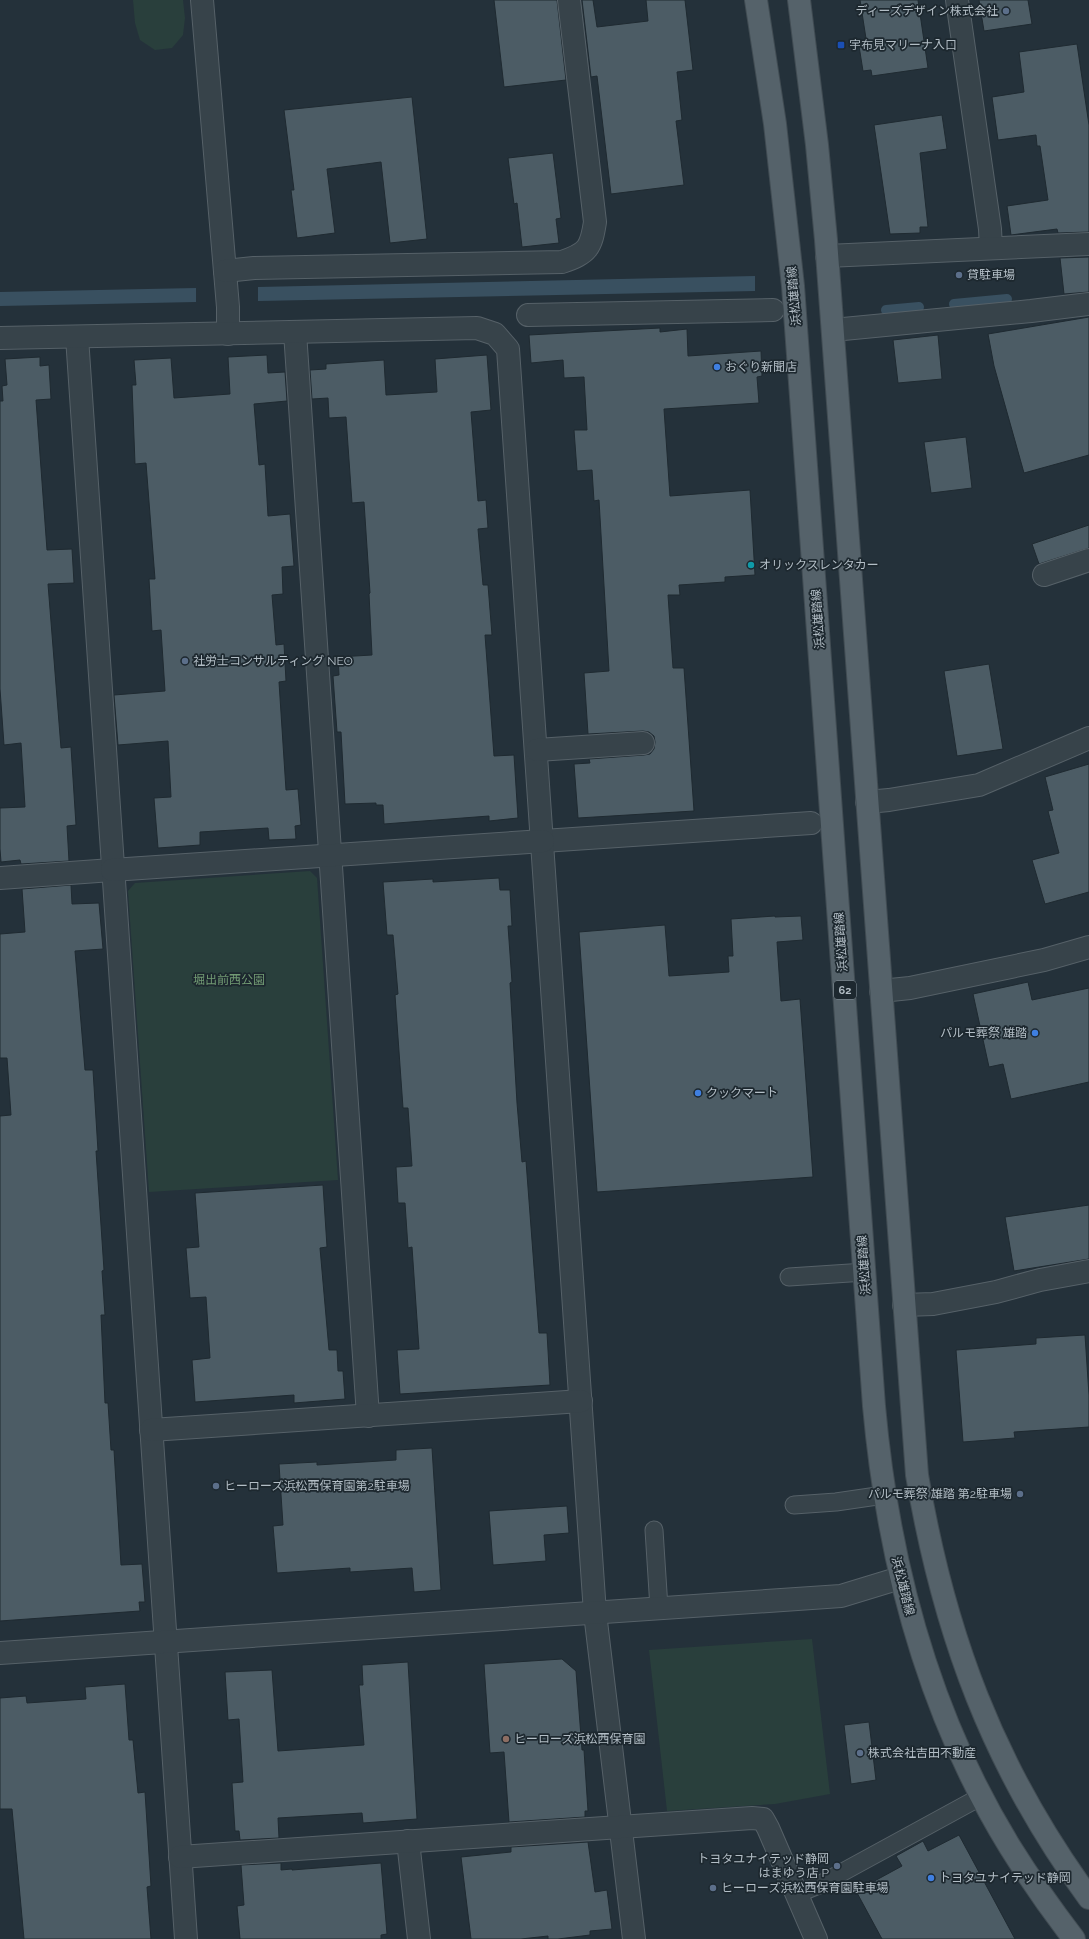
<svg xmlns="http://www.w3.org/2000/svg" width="1089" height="1939" viewBox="0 0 1089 1939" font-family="Raleway,'Noto Sans JP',sans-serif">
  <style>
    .green { fill: #293f3c }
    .water { fill: #395060 }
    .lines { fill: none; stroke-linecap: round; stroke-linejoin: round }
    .stream { stroke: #395060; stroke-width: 10 }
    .building { fill: #4c5c65; stroke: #1f2a31 }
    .service-casing { stroke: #566168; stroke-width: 19 }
    .pedestrian-casing { stroke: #566168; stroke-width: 24 }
    .minor-casing { stroke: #566168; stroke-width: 24 }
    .tertiary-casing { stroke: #566168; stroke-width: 24 }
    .primary-casing { stroke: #414c53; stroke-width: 24 }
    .service { stroke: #37434a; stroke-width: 17 }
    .pedestrian { stroke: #37434a; stroke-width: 22 }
    .minor { stroke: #37434a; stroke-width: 22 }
    .tertiary { stroke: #37434a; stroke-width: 22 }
    .primary { stroke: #55626a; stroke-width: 22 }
    .service-dot { fill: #5c6f8a; stroke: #1d282f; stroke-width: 1.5 }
    .transit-dot { fill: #1a4fb4; stroke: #1d282f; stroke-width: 1.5 }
    .shop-dot { fill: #3f7fe0; stroke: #1d282f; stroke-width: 1.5 }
    .culture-dot { fill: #0f9aa8; stroke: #1d282f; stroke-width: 1.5 }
    .education-dot { fill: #8d6e63; stroke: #1d282f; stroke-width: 1.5 }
    .labels { text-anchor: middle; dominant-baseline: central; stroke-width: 3.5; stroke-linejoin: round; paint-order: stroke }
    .shield { fill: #1d282f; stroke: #869199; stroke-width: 1 }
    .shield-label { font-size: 11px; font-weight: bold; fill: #b3bec6 }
    .poi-label { font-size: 12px; fill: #b3bec6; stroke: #1d282f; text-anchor: start }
    .street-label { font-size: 12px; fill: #b3bec6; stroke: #1d282f }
    .park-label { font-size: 12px; fill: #729b74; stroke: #1d282f }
  </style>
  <rect width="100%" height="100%" fill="#24313a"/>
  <g class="green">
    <polygon points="133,0 183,0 185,18 183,35 172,48 155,50 140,40 135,23"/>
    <polygon points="310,871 317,878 338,1180 149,1192 128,891 135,883"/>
    <polygon points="812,1639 830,1794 775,1804 667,1811 649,1650"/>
  </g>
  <g class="water">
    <polygon points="755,276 755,291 258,301 258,287"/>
    <polygon points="196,288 196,302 0,306 0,292"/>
  </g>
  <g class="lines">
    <g class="stream">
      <polyline points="954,304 1007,299"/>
      <polyline points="886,310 919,307"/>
    </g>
  </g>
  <g class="building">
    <polygon points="494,0 557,0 566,80 504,87"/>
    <polygon points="582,0 593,0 597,27 648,21 646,0 685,0 693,70 677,72 682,120 676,121 684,185 611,194 597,76 591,77"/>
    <polygon points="860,0 918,0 928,68 872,76 871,70 863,71 859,46 867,45"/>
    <polygon points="979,0 1028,0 1032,24 984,31"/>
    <polygon points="1077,44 1089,125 1089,232 1058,233 1057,229 1011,235 1007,206 1048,200 1040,146 1037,146 1036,135 998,140 992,97 1024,92 1019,52"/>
    <polygon points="412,97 427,239 390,243 381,162 327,169 335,233 297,238 291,190 294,190 284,110"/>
    <polygon points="942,115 947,149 920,153 928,227 920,227 920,233 890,234 874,125"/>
    <polygon points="553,153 561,218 556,219 559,243 522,247 517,203 514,204 508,158"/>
    <polygon points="1089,257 1089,292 1064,294 1060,258"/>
    <polygon points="1089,317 1089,455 1024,473 994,366 988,334"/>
    <polygon points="660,328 660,332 687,329 688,356 761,351 762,376 757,377 759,403 664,409 670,496 750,490 755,575 725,577 725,582 679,585 680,595 668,595 673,668 684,668 694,811 578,818 574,764 590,763 589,759 644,755 650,754 654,749 655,742 654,736 649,732 643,731 588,734 584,673 609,671 599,500 594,501 592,470 577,471 574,430 587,430 584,377 564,378 563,360 531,363 529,335"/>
    <polygon points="938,335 942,379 898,383 893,340"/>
    <polygon points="267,355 268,373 285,372 287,401 254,404 259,465 265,464 268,516 290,514 294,566 282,567 283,594 272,595 276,645 284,644 286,681 279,682 286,790 298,789 301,825 295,826 296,839 269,840 268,828 200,832 200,845 158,848 154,798 171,797 168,741 118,745 114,695 165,691 161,630 152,631 149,579 155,579 146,463 135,464 132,385 136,385 134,360 171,358 174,398 230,394 228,357"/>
    <polygon points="487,355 491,410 471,412 478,501 486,500 488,528 478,529 483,585 488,585 492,635 485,635 494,756 514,755 518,818 489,821 489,816 384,824 383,805 376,805 376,803 345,804 341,732 337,732 333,676 339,675 338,657 372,655 369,594 370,593 364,502 352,503 346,417 329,418 328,398 312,399 310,370 326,369 326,364 384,360 386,395 437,392 435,359"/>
    <polygon points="40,357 40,366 49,365 51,399 36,400 47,550 72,549 74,583 48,584 61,748 71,747 76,825 67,826 69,861 21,864 20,860 1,862 0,849 0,808 25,807 21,743 4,745 0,689 0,401 3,401 2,386 7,385 5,359"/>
    <polygon points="966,437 972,488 931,493 924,442"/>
    <polygon points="1089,525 1089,548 1039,564 1032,544"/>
    <polygon points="989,664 1003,749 957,756 944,671"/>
    <polygon points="1089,764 1089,892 1045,904 1032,860 1059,853 1048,811 1053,810 1045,777"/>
    <polygon points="499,878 500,890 510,890 512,926 508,926 512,982 510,983 517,1103 522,1162 526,1161 539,1333 547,1333 550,1385 400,1394 397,1350 419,1349 412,1247 408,1248 405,1203 398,1203 396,1167 412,1166 408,1108 403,1108 395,995 398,994 393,935 387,935 383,882 433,879 433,882"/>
    <polygon points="71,885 72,904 99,903 103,949 75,951 85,1070 93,1070 98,1151 96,1151 104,1270 102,1271 105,1315 101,1315 105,1403 108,1403 111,1450 114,1450 121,1565 142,1564 145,1602 139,1602 140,1611 0,1621 0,1116 11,1115 7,1058 0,1058 0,934 25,932 22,889"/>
    <polygon points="775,916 775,917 801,916 803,940 777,942 781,1001 800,999 813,1177 597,1192 579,932 665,925 669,976 729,972 728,956 733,956 731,919"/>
    <polygon points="1028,982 1032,1000 1089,988 1089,1082 1011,1099 1003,1064 989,1067 973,994"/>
    <polygon points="323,1185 327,1247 320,1248 329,1350 337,1350 338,1371 343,1371 345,1399 294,1403 294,1395 195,1402 192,1360 210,1358 206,1297 190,1298 186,1248 199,1247 195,1193"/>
    <polygon points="1089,1205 1089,1259 1014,1271 1005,1217"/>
    <polygon points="1085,1335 1089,1395 1089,1427 1014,1432 1015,1438 963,1442 956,1350 1036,1344 1036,1338"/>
    <polygon points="432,1448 441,1590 414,1592 412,1568 350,1572 350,1568 277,1573 273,1526 283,1525 279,1464 317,1462 317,1465 396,1460 396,1450"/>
    <polygon points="567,1506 569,1533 544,1535 546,1561 493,1565 489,1511"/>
    <polygon points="562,1659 576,1671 582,1750 584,1750 588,1811 585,1811 585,1817 509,1822 504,1752 490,1753 484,1664"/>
    <polygon points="408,1662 417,1819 363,1823 362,1813 278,1818 279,1838 240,1840 239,1831 235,1831 232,1783 243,1782 239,1719 228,1720 225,1672 272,1670 278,1751 364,1745 359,1685 363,1685 362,1665"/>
    <polygon points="125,1684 129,1740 133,1740 138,1793 145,1792 151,1886 147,1887 151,1939 24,1939 12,1809 0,1809 0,1698 26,1696 27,1703 86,1699 85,1687"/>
    <polygon points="869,1722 876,1780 851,1784 844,1725"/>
    <polygon points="959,1835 1015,1939 882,1939 856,1891 902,1866 896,1856 923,1841 928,1851"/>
    <polygon points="588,1842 595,1892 607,1890 612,1929 590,1931 590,1935 558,1939 548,1939 548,1936 521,1939 471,1939 461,1857 511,1852 511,1847"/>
    <polygon points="281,1863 281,1870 292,1869 292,1870 381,1863 387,1934 381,1935 381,1939 240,1939 237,1906 244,1905 241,1865"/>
  </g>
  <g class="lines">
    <g class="service-casing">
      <g id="service">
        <polyline points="789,1277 865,1272"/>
        <polyline points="794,1505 836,1502 884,1495"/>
        <polyline points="654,1530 659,1608"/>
        <polyline points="797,1894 819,1885 982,1796"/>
      </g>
    </g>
    <g class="pedestrian-casing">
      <g id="pedestrian">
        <polyline points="528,315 773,310"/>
        <polyline points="543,841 811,823"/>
        <polyline points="0,878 112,870"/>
      </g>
    </g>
    <g class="minor-casing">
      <g id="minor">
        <polyline points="202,0 228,307 228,334"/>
        <polyline points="957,0 990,229 991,248"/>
        <polyline points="827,256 1089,244"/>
        <path d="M225,271l29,-3 308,-6c26,-9 29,-14 33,-40l-26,-222"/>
        <polyline points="833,330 1031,311 1089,304"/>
        <polyline points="295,332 368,1416"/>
        <polyline points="77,337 186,1939"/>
        <polyline points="0,338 477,328 495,334 508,349 595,1613 634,1939"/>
        <polyline points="1044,575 1089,560"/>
        <polyline points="537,750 643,743"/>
        <polyline points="867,802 889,800 979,785 1089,738"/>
        <polyline points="112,870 543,841"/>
        <polyline points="881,991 910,988 1044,960 1089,947"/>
        <polyline points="904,1305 933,1304 996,1292 1040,1280 1089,1271"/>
        <polyline points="151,1430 581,1401"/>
        <polyline points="408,1841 419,1939"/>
        <polyline points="180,1857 752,1818 763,1819 768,1828 816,1939"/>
      </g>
    </g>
    <g class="tertiary-casing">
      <polyline id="tertiary" points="0,1653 841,1596 900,1578"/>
    </g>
    <g class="primary-casing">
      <g id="primary">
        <path d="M756,0l19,124 18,162 81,1120c14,156 53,306 136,441 20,32 41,62 64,92"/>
        <path d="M799,0l18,145 9,95 91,1235c27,159 76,292 172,423"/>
      </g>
    </g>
    <use href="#service" class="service"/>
    <use href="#pedestrian" class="pedestrian"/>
    <use href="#minor" class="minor"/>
    <use href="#tertiary" class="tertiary"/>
    <use href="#primary" class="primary"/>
  </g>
  <g class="service-dot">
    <circle cx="1006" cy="11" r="4"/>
    <circle cx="959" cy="275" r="4"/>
    <circle cx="185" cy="661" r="4"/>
    <circle cx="216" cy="1486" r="4"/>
    <circle cx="1020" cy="1494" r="4"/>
    <circle cx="860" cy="1753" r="4"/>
    <circle cx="837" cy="1866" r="4"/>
    <circle cx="713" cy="1888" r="4"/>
  </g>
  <rect class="transit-dot" x="837" y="41" width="8" height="8" rx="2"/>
  <g class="shop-dot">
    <circle cx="717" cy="367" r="4"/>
    <circle cx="1035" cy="1033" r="4"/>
    <circle cx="698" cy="1093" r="4"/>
    <circle cx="931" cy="1878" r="4"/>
  </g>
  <circle class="culture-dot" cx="751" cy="565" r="4"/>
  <circle class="education-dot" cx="506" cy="1739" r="4"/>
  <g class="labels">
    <rect class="shield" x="834" y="981" width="22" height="18" rx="3"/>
    <g class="shield-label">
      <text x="845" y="990">62</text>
    </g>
    <g class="poi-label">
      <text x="998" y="11" text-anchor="end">ディーズデザイン株式会社</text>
      <text x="849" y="45">宇布見マリーナ入口</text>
      <text x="967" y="275">貸駐車場</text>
      <text x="725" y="367">おぐり新聞店</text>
      <text x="759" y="565">オリックスレンタカー</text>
      <text x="193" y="661">社労士コンサルティング NEO</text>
      <text x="1027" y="1033" text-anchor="end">パルモ葬祭 雄踏</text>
      <text x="706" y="1093">クックマート</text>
      <text x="224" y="1486">ヒーローズ浜松西保育園第2駐車場</text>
      <text x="1012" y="1494" text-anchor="end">パルモ葬祭 雄踏 第2駐車場</text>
      <text x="514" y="1739">ヒーローズ浜松西保育園</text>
      <text x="868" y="1753">株式会社吉田不動産</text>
      <text x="829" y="1859" text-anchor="end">トヨタユナイテッド静岡<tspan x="829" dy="14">はまゆう店 P</tspan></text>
      <text x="939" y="1878">トヨタユナイテッド静岡</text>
      <text x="721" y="1888">ヒーローズ浜松西保育園駐車場</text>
    </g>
    <g class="street-label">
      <text transform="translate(794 296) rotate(-95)">浜松雄踏線</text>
      <text transform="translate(818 619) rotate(-94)">浜松雄踏線</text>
      <text transform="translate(841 942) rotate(-94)">浜松雄踏線</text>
      <text transform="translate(864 1265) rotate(-94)">浜松雄踏線</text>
      <text transform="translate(903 1586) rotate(76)">浜松雄踏線</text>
    </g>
    <g class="park-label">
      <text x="229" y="980">堀出前西公園</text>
    </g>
  </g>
</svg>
